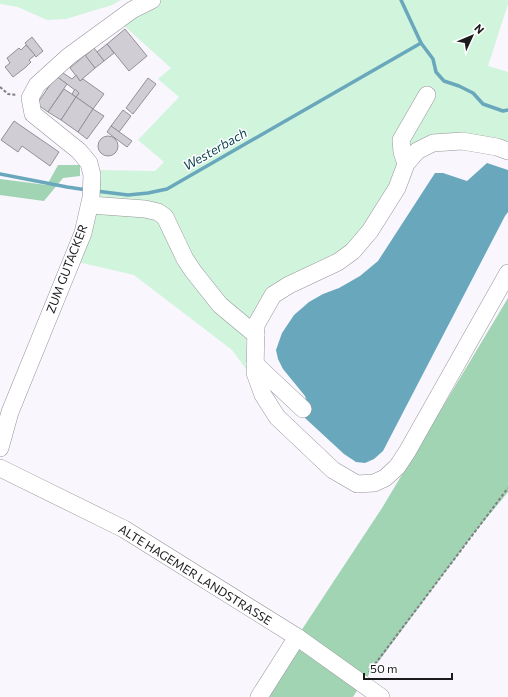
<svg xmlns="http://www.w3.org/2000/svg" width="508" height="697" font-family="Commissioner,sans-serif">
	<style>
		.green { fill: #d1f4dc }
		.forest { fill: #a1d4b3 }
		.water { fill: #69a8bc }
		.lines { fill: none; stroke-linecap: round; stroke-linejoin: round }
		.stream { stroke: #69a8bc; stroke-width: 3.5 }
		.building { fill: #d0cdd4; stroke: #939097 }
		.minor-casing { stroke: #97949a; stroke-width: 18 }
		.path { stroke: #807e83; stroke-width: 2; stroke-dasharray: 3 2; stroke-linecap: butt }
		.minor { stroke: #fff; stroke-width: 17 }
		.labels { text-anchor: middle; stroke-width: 3; stroke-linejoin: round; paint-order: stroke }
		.street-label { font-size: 12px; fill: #1b1a1d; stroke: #fff }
		.water-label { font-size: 13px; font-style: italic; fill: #114857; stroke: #fff }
	</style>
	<rect width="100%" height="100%" fill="#f9f6fd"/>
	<g class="green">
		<polygon points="0,0 121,0 112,5 66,19 47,20 18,7 0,4"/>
		<polygon points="159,0 508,0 508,4 488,66 508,72 508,146 458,135 404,164 352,249 290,283 252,328 201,278 167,215 94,202 96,170 155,171 164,162 138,140 179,97 158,79 171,68 121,23"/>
		<polygon points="95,210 159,217 246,338 247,370 232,350 134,275 78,262"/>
	</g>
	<g class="forest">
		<polygon points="58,165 80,165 80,176 63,178 44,201 0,195 0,179 47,185"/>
		<polygon points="508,298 508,492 475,532 358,689 353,697 259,697 297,637 382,508"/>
	</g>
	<polygon class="water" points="487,163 508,170 508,212 505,216 383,451 374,459 365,463 356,462 344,454 305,418 309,409 305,396 283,369 278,359 276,350 282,333 294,315 309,302 323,294 339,288 360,276 378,261 435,173 443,173 467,181"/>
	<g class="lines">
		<g class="stream">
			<polyline points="401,0 421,43 433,59 436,72 444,81 459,86 473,93 483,104 503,111 508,110"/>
			<polyline points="0,174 67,187 87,190"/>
			<polyline points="96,191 128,195 148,193 167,189 421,43"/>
		</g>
	</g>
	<g class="building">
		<polygon points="125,29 147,56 129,71 107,44"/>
		<polygon points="32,37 43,51 36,57 25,43"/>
		<polygon points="107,44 114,53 104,61 97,52"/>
		<polygon points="26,45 35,55 29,60 31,62 26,67 13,77 5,67 10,63 7,58 19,48 21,50"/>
		<polygon points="94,48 104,61 95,68 85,56"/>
		<polygon points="85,55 95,68 80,81 70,68"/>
		<polygon points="60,71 72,79 76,75 80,81 83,79 104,94 93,109 76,97 79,93 56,76"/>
		<polygon points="56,76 67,84 48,112 37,104"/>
		<polygon points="148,78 156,84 133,114 126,108"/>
		<polygon points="64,89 76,97 61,120 48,112"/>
		<polygon points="75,89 79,93 76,97 72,94"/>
		<polygon points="76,97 93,109 78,132 61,120"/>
		<polygon points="93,109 104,116 87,139 78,132"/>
		<polygon points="123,110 131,116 119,132 111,126"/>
		<polygon points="14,121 59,152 50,166 22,146 18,152 1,140"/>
		<polygon points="111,126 132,141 127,147 107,132"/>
		<circle cx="108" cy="146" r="10"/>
	</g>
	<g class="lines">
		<defs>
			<g id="minor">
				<polyline points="508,151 497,147 462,141 433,143 417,151 406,164 397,188 370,231 353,251 338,262 289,285 273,295 256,325 255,373 263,395 277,417 333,470 357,484 374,483 385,478 397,467 407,452 508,273"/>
				<polyline points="406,164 402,152 401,140 427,95"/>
				<polyline points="90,205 145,209 158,212 165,217 185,259 193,271 220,305 256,335"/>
				<polyline points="255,364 303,409"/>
				<polyline points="0,448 10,412 83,233 91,198 92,175 89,163 79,151 33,114 30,98 37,85 69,56 132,10 152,0"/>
				<polyline points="0,468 124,529 297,637 381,697"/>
				<polyline points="259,697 297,637"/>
			</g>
		</defs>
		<use href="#minor" class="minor-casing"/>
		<g class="path">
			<polyline points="0,87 8,94 17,95"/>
			<polyline points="369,672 508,488"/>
		</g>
		<use href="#minor" class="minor"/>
	</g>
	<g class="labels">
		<g class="street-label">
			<text transform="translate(67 269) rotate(-69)" y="4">ZUM GUTACKER</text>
			<text transform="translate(195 575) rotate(32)" y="4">ALTE HAGEMER LANDSTRASSE</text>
		</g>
		<g class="water-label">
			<text transform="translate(215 149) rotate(-30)" y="5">Westerbach</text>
		</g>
	</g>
	<g transform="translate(472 36) rotate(46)" stroke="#ffffff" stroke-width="3" paint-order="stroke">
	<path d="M0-3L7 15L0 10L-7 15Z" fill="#1b1a1d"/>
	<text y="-6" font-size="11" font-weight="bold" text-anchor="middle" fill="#1b1a1d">N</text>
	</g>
	<path d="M364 673v6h88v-6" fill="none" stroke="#1b1a1d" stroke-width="2"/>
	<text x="370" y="673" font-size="12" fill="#1b1a1d" stroke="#ffffff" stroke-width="3" paint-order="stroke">50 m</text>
</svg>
